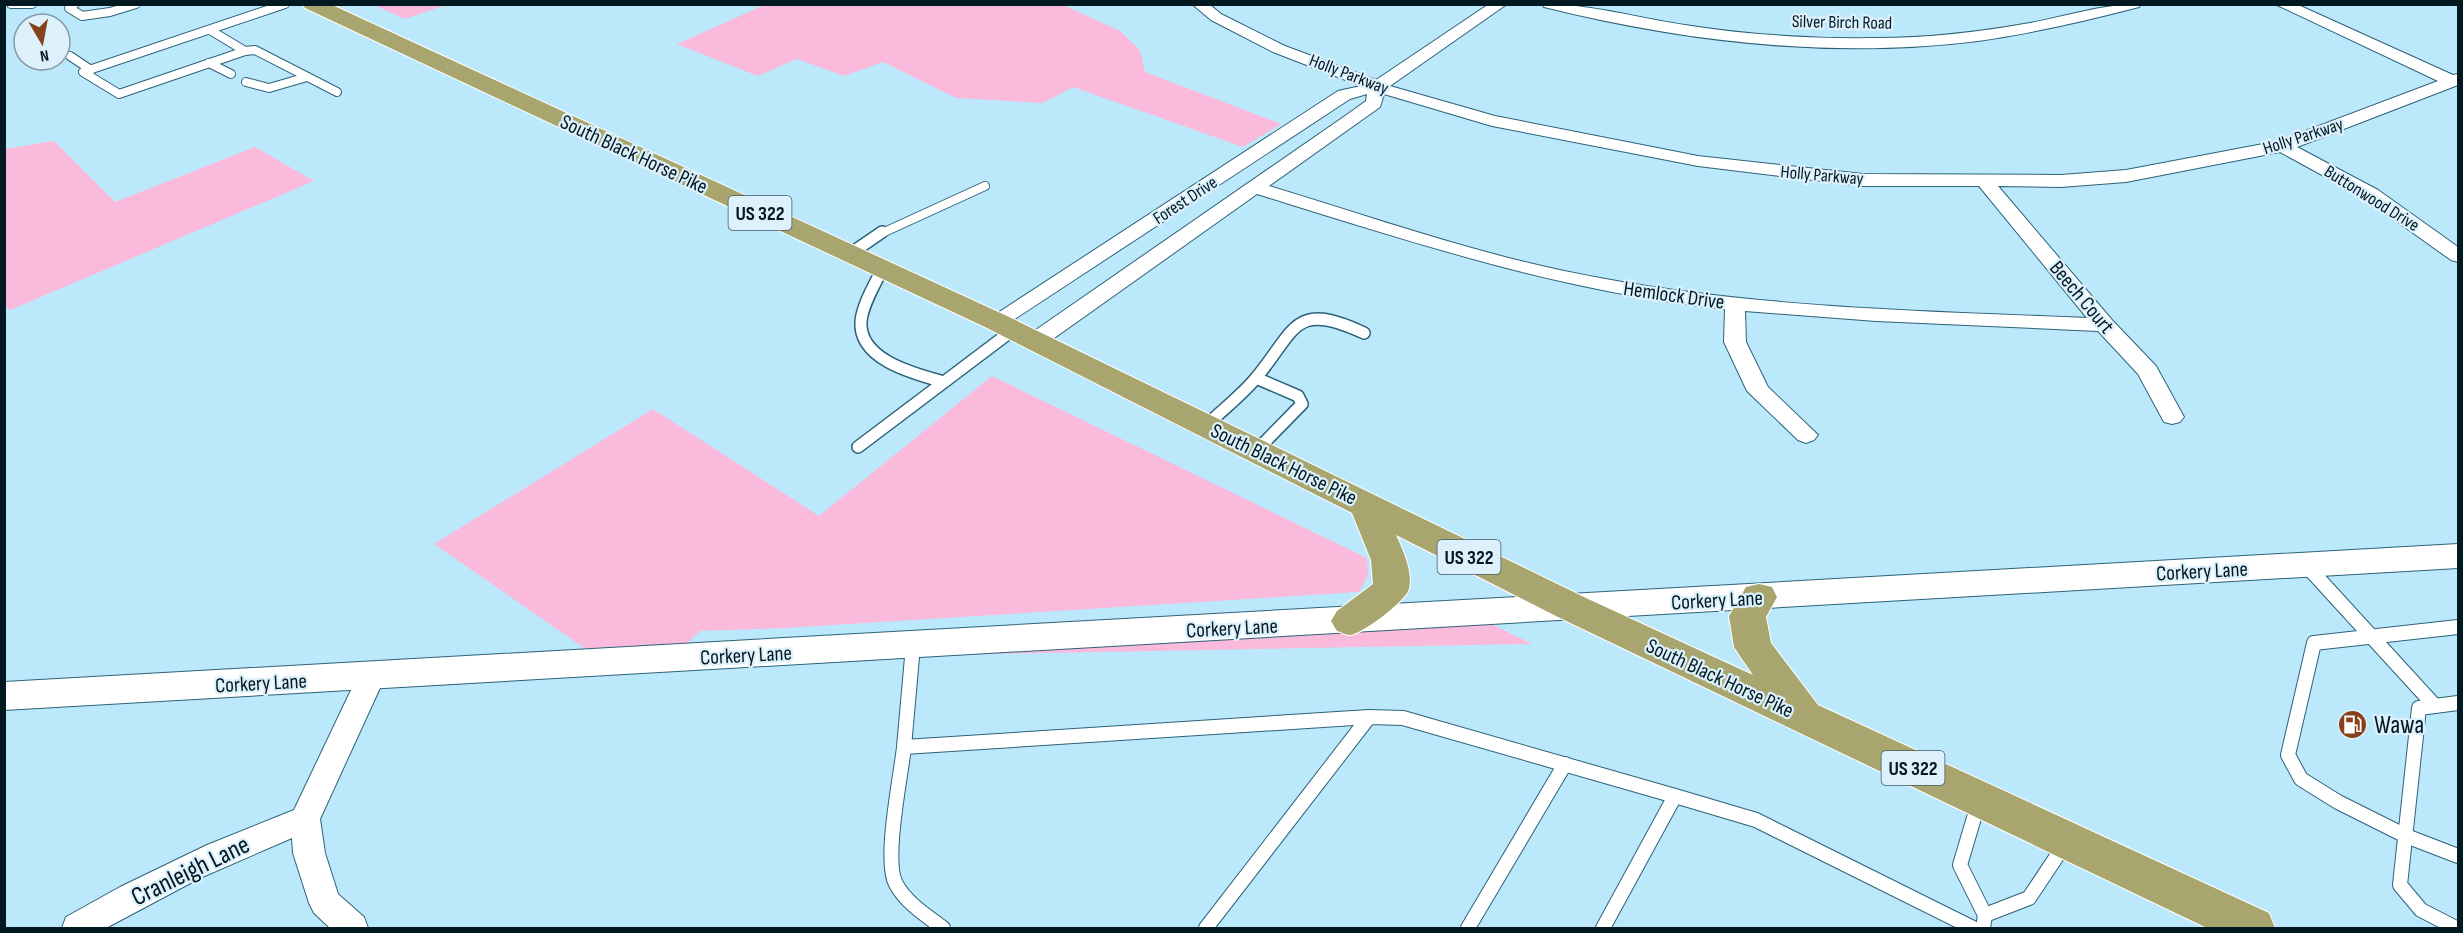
<svg xmlns="http://www.w3.org/2000/svg" width="2463" height="933" font-family="'Sofia Sans Condensed',sans-serif">
	<style>
		.green { fill: #fabadb }
		.lines { fill: none; stroke-linecap: round; stroke-linejoin: round }
		.service-far2-casing { stroke: #2c6278; stroke-width: 10 }
		.service-far1-casing { stroke: #2c6278; stroke-width: 14 }
		.service-casing { stroke: #2c6278; stroke-width: 16 }
		.minor-casing { stroke: #2c6278; stroke-width: 2 }
		.tertiary-casing { stroke: #2c6278; stroke-width: 2 }
		.trunk-casing { stroke: #fff; stroke-width: 2 }
		.service-far2 { stroke: #fff; stroke-width: 8 }
		.service-far1 { stroke: #fff; stroke-width: 11 }
		.service { stroke: #fff; stroke-width: 14 }
		.minor { fill: #fff; fill-rule: evenodd }
		.tertiary { fill: #fff; fill-rule: evenodd }
		.trunk { fill: #a8a66e; fill-rule: evenodd }
		.labels { text-anchor: middle; stroke-width: 4.5; stroke-linejoin: round; paint-order: stroke }
		.far-street-label { font-size: 18px; fill: #031922; stroke: #dcf1fc }
		.shield { fill: #dcf1fc; stroke: #445a63; stroke-width: 1.5 }
		.shield-label { font-size: 20px; font-weight: bold; fill: #031922 }
		.street-label { font-size: 21px; fill: #031922; stroke: #dcf1fc }
		.near-poi-label { font-size: 26px; fill: #031922; stroke: #dcf1fc; text-anchor: start }
		.near-street-label { font-size: 26px; fill: #031922; stroke: #dcf1fc }
	</style>
	<rect width="100%" height="100%" fill="#bce8fc"/>
	<g class="green">
		<polygon points="767,4 1063,5 1120,31 1140,50 1145,72 1281,124 1243,147 1073,87 1043,103 956,98 883,62 844,76 797,59 758,76 677,44"/>
		<polygon points="374,5 446,5 405,19"/>
		<polygon points="54,141 115,202 255,147 314,181 10,310 4,306 5,149"/>
		<polygon points="992,376 1367,558 1368,575 1359,592 785,628 700,631 673,657 1457,607 1532,644 603,661 434,544 653,409 819,516"/>
	</g>
	<g class="lines">
		<defs>
			<g id="service-far2">
				<polyline points="11,4 32,4"/>
				<polyline points="75,4 69,8 82,16 110,12 136,4"/>
				<polyline points="285,4 83,72 119,94 245,51 255,50 337,92"/>
				<polyline points="210,30 245,51"/>
				<polyline points="70,56 91,70"/>
				<polyline points="209,63 231,74"/>
				<polyline points="246,82 269,88 307,77"/>
				<polyline points="880,234 985,186"/>
			</g>
			<g id="service-far1">
				<polyline points="850,254 882,232"/>
				<path d="M 882,269 C 875,285 863,303 861,321 C 858,360 915,374 944,382"/>
				<polyline points="1256,378 1298,396 1302,404 1256,451"/>
				<path d="M 1206,426 C 1222,410 1241,396 1256,378 C 1296,330 1293,300 1364,333"/>
				<polyline points="858,447 1013,330"/>
			</g>
			<g id="service">
				<polyline points="2306,565 2435,706"/>
				<polyline points="2458,627 2314,643 2288,755 2301,779 2338,802 2406,836 2458,856"/>
				<polyline points="913,646 904,747 1369,717 1403,718 1675,796"/>
				<path d="M 904,747 C 901,776 883,861 896,884 C 906,903 927,916 943,928"/>
				<polyline points="1979,801 1960,865 1985,915 2029,898 2065,844"/>
				<polyline points="1206,928 1369,717"/>
				<polyline points="1468,928 1565,764"/>
				<polyline points="1603,928 1675,796 1756,820 1973,928"/>
				<polyline points="1983,928 1985,915"/>
				<polyline points="2456,928 2421,910 2400,885 2419,708 2458,703"/>
			</g>
			<g id="minor">
				<path d="M 1192,4 L 1209,4 L 1221,14 L 1285,46 L 1376,80 L 1489,4 L 1507,4 L 1390,86 L 1495,116 L 1698,156 L 1863,174 L 2061,175 L 2126,170 L 2279,141 L 2438,81 L 2275,4 L 2296,4 L 2453,75 L 2458,74 L 2458,85 L 2297,147 L 2378,190 L 2458,247 L 2458,262 L 2451,260 L 2364,198 L 2280,152 L 2126,182 L 2061,187 L 1998,186 L 2112,320 L 2156,366 L 2184,417 L 2180,422 L 2172,424 L 2164,422 L 2138,374 L 2098,331 L 1876,321 L 1745,311 L 1746,342 L 1768,387 L 1818,435 L 1814,440 L 1806,443 L 1798,440 L 1747,391 L 1724,342 L 1725,309 C 1563,292 1411,242 1257,194 L 1043,346 L 1035,347 L 1027,346 L 1024,341 L 1027,336 L 1345,116 L 1366,101 L 1367,94 L 1350,99 L 1004,326 L 997,328 L 990,326 L 986,322 L 990,318 L 1338,91 L 1361,86 L 1273,52 L 1211,20 ZM 1384,94 L 1492,126 L 1698,166 L 1863,186 L 1979,186 L 2087,318 C 1924,311 1760,308 1600,278 C 1487,258 1378,219 1269,186 L 1380,107 Z"/>
				<path d="M 1542,4 C 1590,4 1638,18 1685,25 C 1748,35 1812,39 1876,38 C 1927,38 1979,32 2030,23 C 2067,16 2103,4 2141,4 L 2139,7 C 2086,21 2033,33 1978,41 C 1834,59 1684,42 1544,7 Z"/>
				<polygon points="371,666 381,669 385,677 320,819 325,853 338,894 364,917 368,928 330,928 314,913 309,903 293,853 292,838 200,878 106,928 62,928 66,917 120,887 207,845 294,810 361,669"/>
			</g>
			<polygon id="tertiary" points="2458,544 2458,568 4,710 4,682"/>
			<path id="trunk" d="M 302,4 L 330,4 L 1007,316 L 1586,598 L 1753,675 L 1734,647 L 1729,616 L 1746,587 L 1759,584 L 1772,587 L 1777,597 L 1766,617 L 1771,643 L 1818,705 L 2269,913 L 2275,928 L 2207,928 L 1560,618 L 1396,535 C 1403,550 1413,572 1409,589 C 1406,601 1362,634 1350,635 C 1346,635 1341,632 1337,631 L 1331,621 L 1337,611 L 1373,584 L 1371,560 L 1352,513 L 987,328 L 305,8 Z"/>
		</defs>
		<use href="#service-far2" class="service-far2-casing"/>
		<use href="#service-far1" class="service-far1-casing"/>
		<use href="#service" class="service-casing"/>
		<use href="#minor" class="minor-casing"/>
		<use href="#tertiary" class="tertiary-casing"/>
		<use href="#trunk" class="trunk-casing"/>
		<use href="#service-far2" class="service-far2"/>
		<use href="#service-far1" class="service-far1"/>
		<use href="#service" class="service"/>
		<use href="#minor" class="minor"/>
		<use href="#tertiary" class="tertiary"/>
		<use href="#trunk" class="trunk"/>
	</g>
	<defs>
		<symbol id="fuel-disc" viewBox="-11 -11 22 22"><circle r="9.5" fill="#87421b" stroke="#dcf1fc"/><path d="M-5.5-6h7V0h2V4h1.3V-2.5L3-4.5l.8-.8L6-3V5H2.5V1h-1V6h-7ZM-4.2-4.7v3.2H.2V-4.7Z" fill="#fff"/></symbol>
	</defs>
	<g fill-rule="evenodd">
		<use href="#fuel-disc" x="2336" y="708" width="33" height="33"/>
	</g>
	<g class="labels">
		<g class="far-street-label">
			<text transform="translate(1842 22) rotate(1)" y="6">Silver Birch Road</text>
			<text transform="translate(1349 74) rotate(21)" y="6">Holly Parkway</text>
			<text transform="translate(2303 136) rotate(-18)" y="6">Holly Parkway</text>
			<text transform="translate(1822 175) rotate(5)" y="6">Holly Parkway</text>
			<text transform="translate(2372 198) rotate(32)" y="6">Buttonwood Drive</text>
			<text transform="translate(1185 200) rotate(-33)" y="6">Forest Drive</text>
		</g>
		<g class="shield">
			<rect x="728.5" y="196" width="63" height="34" rx="4.5"/>
			<rect x="1437.5" y="540" width="63" height="34" rx="4.5"/>
			<rect x="1881.5" y="751" width="63" height="34" rx="4.5"/>
		</g>
		<g class="shield-label">
			<text x="760" y="220">US 322</text>
			<text x="1469" y="564">US 322</text>
			<text x="1913" y="775">US 322</text>
		</g>
		<g class="street-label">
			<text transform="translate(634 154) rotate(25)" y="7">South Black Horse Pike</text>
			<text transform="translate(1674 295) rotate(8)" y="7">Hemlock Drive</text>
			<text transform="translate(2082 297) rotate(50)" y="7">Beech Court</text>
			<text transform="translate(1284 464) rotate(26)" y="7">South Black Horse Pike</text>
			<text transform="translate(2202 571) rotate(-3)" y="7">Corkery Lane</text>
			<text transform="translate(1717 600) rotate(-3)" y="7">Corkery Lane</text>
			<text transform="translate(1232 628) rotate(-3)" y="7">Corkery Lane</text>
			<text transform="translate(746 655) rotate(-3)" y="7">Corkery Lane</text>
			<text transform="translate(1720 678) rotate(25)" y="7">South Black Horse Pike</text>
			<text transform="translate(261 683) rotate(-3)" y="7">Corkery Lane</text>
		</g>
		<g class="near-poi-label">
			<text x="2374" y="733">Wawa</text>
		</g>
		<g class="near-street-label">
			<text transform="translate(190 870) rotate(-26)" y="9">Cranleigh Lane</text>
		</g>
	</g>
	<rect width="2463" height="933" fill="none" stroke="#031922" stroke-width="12"/>
	<g transform="translate(42 42) rotate(170)"><circle r="28" fill="#dcf1fc" stroke="#859ba5" stroke-width="1.5"/>
	<path d="M0-4.5L10 22L0 15L-10 22Z" fill="#87421b"/>
	<text y="-9" font-size="16" font-weight="bold" text-anchor="middle" fill="#031922">N</text>
	</g>
</svg>
